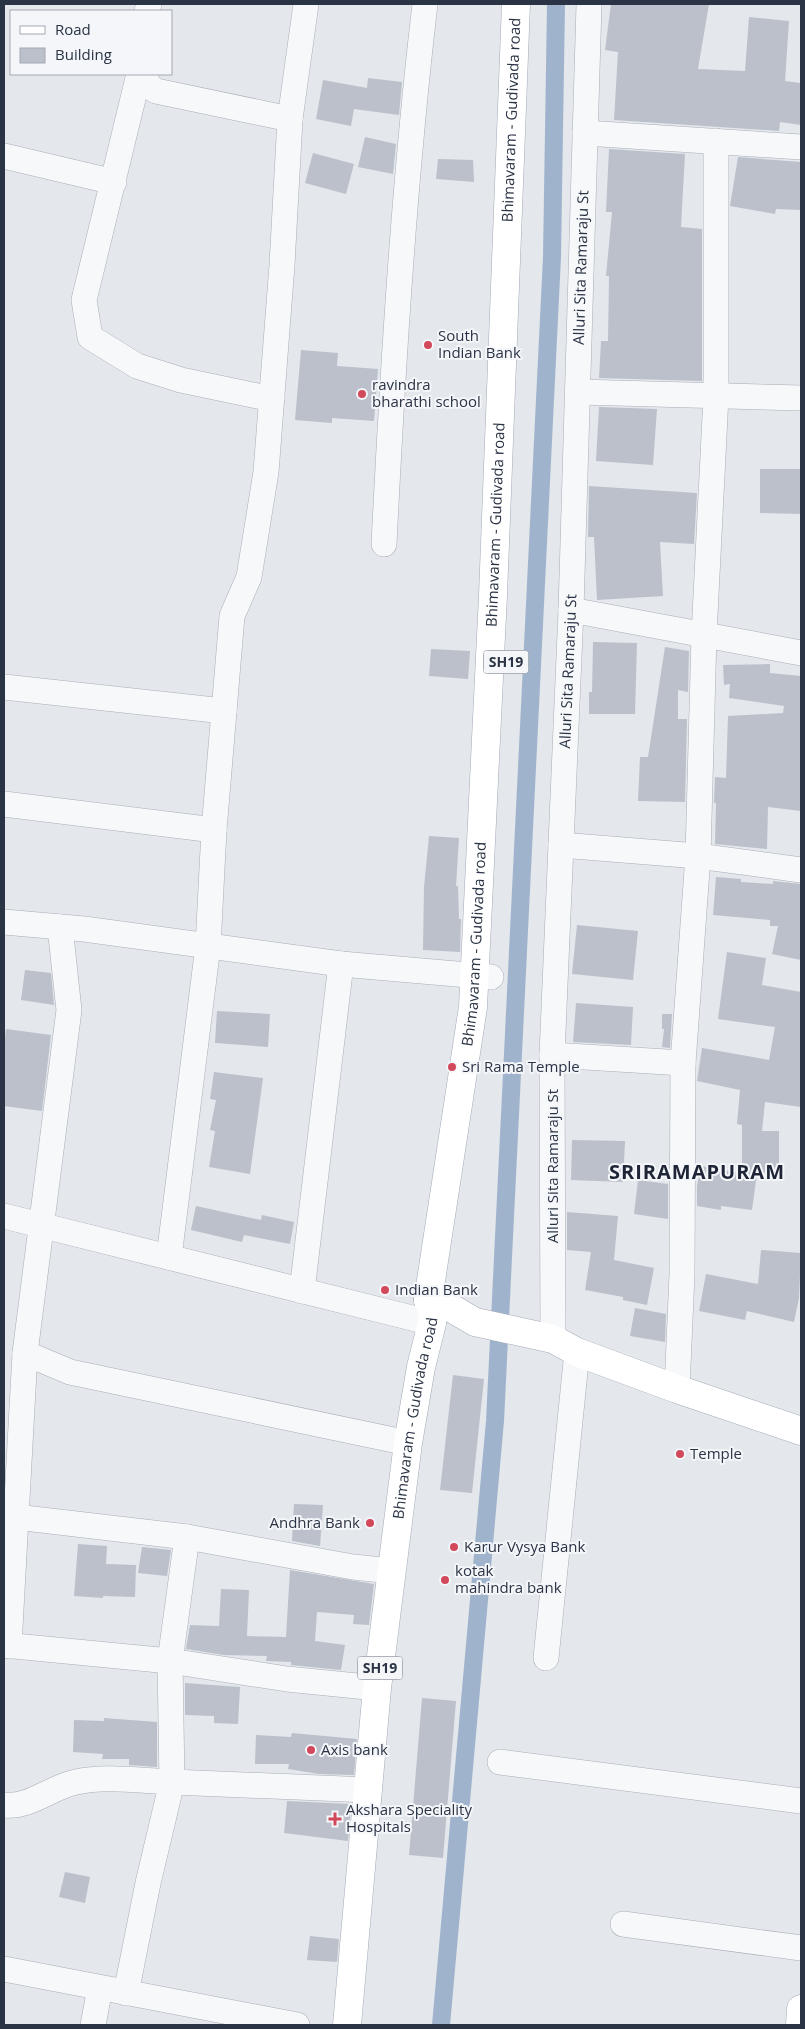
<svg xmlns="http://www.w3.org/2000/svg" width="805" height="2029" font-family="'Open Sans',sans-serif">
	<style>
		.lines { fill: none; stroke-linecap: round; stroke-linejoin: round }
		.canal { stroke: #9fb4cc; stroke-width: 18 }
		.building { fill: #bbc0ca }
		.minor-casing { stroke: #a9aeb7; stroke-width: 26 }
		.major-casing { stroke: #a3abb8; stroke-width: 29 }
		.minor { stroke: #f7f8fa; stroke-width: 25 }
		.major { stroke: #fff; stroke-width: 28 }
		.poi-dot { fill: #d1495b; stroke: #f4f6f9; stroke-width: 2 }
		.labels { text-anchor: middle; stroke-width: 4; stroke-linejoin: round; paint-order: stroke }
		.shield { fill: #f4f6f9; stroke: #676e7b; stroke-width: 1 }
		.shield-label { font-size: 14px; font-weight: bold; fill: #2b3445 }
		.street-label { font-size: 15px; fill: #2b3445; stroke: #f4f6f9 }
		.poi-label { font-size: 15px; fill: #2b3445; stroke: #f4f6f9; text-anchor: start }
		.district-label { font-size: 20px; font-weight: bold; letter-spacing: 1px; fill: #1d2536; stroke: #f4f6f9 }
	</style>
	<rect width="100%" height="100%" fill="#e4e7ec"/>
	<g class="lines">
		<polyline class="canal" points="441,2025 495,1421 552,257 556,4"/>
	</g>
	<g class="building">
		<polygon points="611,4 709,4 698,69 745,71 749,17 789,21 785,81 801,83 801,125 780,122 779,131 614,120 618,52 605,50"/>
		<polygon points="368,78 402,82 399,115 354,109 351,126 316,119 323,80 367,88"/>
		<polygon points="365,137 396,144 393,174 358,167"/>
		<polygon points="609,149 685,154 681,227 702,229 702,381 599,378 601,341 608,341 609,276 606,276 612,212 606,212"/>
		<polygon points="313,153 354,164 346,194 305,183"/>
		<polygon points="738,157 801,162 801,210 776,209 775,214 730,206"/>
		<polygon points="438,159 473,160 474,182 436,179"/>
		<polygon points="301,350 338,353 337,366 378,369 374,421 332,418 332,423 295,420"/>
		<polygon points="599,407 657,409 653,465 596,461"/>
		<polygon points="760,469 801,469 801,514 760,513"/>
		<polygon points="589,486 697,493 694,544 660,542 663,596 597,600 594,537 588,537"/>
		<polygon points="593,642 637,643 635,714 589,714 589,692 592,692"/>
		<polygon points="665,647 689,651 688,692 678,690 678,719 687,719 685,802 638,801 640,757 648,757"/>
		<polygon points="431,649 470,651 468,679 429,676"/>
		<polygon points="770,664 770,673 801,676 801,811 768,807 767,849 715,844 716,803 714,803 715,777 726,778 728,716 783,713 784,706 729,698 730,684 724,685 723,665"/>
		<polygon points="429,836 459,838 456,886 458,886 459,919 461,919 460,952 423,950 424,887"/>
		<polygon points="716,877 741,879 741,882 773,884 773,881 801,884 801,960 772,954 778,926 770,926 770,920 713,915"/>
		<polygon points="577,925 638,931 633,980 572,974"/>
		<polygon points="727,952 766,958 762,985 801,992 801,1107 765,1102 762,1131 779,1131 779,1173 757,1173 752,1210 721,1206 721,1210 697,1206 697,1186 701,1166 742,1173 742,1125 737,1124 740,1090 697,1081 702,1048 769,1060 775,1027 718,1019"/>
		<polygon points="25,970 51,973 54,1005 21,1000"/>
		<polygon points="576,1003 633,1007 631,1045 573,1042"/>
		<polygon points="217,1011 270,1014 268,1047 215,1043"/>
		<polygon points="662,1014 672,1014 670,1048 662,1047 664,1029 662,1029"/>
		<polygon points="6,1029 51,1035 42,1111 4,1106 4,1049"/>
		<polygon points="214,1072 263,1078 250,1174 209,1167 215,1131 210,1130 216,1100 210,1099"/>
		<polygon points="572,1140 625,1141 623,1182 571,1180"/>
		<polygon points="638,1180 668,1184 668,1219 634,1214"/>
		<polygon points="196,1206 261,1220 262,1215 294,1222 290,1244 244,1235 242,1242 191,1230"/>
		<polygon points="567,1212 618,1216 614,1260 654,1268 647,1305 623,1300 623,1297 585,1290 591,1252 567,1250"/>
		<polygon points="761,1250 801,1253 799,1298 794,1322 747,1311 745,1320 699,1311 706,1274 758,1284"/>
		<polygon points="635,1308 666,1314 665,1342 630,1336"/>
		<polygon points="453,1375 484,1379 472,1493 440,1490"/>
		<polygon points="294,1504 323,1505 320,1546 292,1541"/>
		<polygon points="78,1544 107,1546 106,1564 136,1565 135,1597 103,1596 103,1598 74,1596"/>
		<polygon points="142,1547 171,1550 167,1576 138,1573"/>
		<polygon points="290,1570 374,1584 369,1625 353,1624 354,1615 317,1612 315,1641 345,1645 341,1670 291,1665 291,1662 266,1661 267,1656 224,1655 186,1649 190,1625 219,1626 221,1589 249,1590 247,1636 286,1637"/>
		<polygon points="185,1683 240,1687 238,1724 214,1723 214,1716 185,1715"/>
		<polygon points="422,1698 456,1701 443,1858 409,1855"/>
		<polygon points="104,1718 157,1722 157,1767 129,1765 129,1759 102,1759 103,1754 73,1752 74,1720 104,1721"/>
		<polygon points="292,1733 357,1739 354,1775 319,1774 288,1769 289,1764 255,1764 256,1735 291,1737"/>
		<polygon points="287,1801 351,1804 348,1841 284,1833"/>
		<polygon points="65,1872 90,1877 85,1903 59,1897"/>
		<polygon points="310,1936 339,1939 337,1962 307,1960"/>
	</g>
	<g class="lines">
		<defs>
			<g id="minor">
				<polyline points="147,11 149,4"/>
				<polyline points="139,74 84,300 90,337 137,366 181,380 272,399"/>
				<polyline points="144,74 149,86 156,91 290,119"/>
				<polyline points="585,133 801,147"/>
				<polyline points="4,156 114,182"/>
				<polyline points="578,392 801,398"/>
				<path d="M 384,544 C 393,364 404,183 425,4"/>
				<polyline points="571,610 801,653"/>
				<polyline points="4,687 224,711"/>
				<polyline points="4,804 214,830"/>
				<polyline points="561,845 698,856 801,870"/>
				<polyline points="4,922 84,929 341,964 491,977"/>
				<polyline points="552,1055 683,1063"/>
				<polyline points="4,1216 432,1323"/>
				<polyline points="169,1257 208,946 214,830 232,616 249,577 266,472 282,265 290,119 306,4"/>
				<polyline points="302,1291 341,964"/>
				<path id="s1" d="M 553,1339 L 552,1055 L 571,610 L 589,4"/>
				<polyline points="25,1353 69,1010 60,927"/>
				<polyline points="677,1389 682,1274 683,1063 698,856 704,635 716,396 716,141"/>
				<polyline points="16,1517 187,1537 353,1567 392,1571"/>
				<polyline points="187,1537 170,1661 172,1782 369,1790"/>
				<polyline points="4,1645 170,1661 287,1679 377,1688"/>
				<polyline points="9,1646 25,1353 70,1372 408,1443"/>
				<polyline points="546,1658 577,1352"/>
				<polyline points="500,1762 801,1801"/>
				<path d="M 4,1805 C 30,1808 51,1787 76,1782 C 105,1775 143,1781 172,1782 L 148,1883 L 126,1993"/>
				<polyline points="623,1924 801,1948"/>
				<polyline points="4,1969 297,2025"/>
				<polyline points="93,2025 100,1988"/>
			</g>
			<g id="major">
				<polyline points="428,1300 441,1302 475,1322 553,1339 577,1352 677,1389 801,1431"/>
				<path id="s2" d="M 347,2025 L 377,1688 L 408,1443 L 421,1367 L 432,1323 L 433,1313 L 428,1300 L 473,1007 L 493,595 L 516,4"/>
				<polyline points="800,2025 801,2009"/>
			</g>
		</defs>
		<use href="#minor" class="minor-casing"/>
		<use href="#major" class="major-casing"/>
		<use href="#minor" class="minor"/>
		<use href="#major" class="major"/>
	</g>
	<g class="poi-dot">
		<circle cx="428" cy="345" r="5"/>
		<circle cx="362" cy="394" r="5"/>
		<circle cx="452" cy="1067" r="5"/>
		<circle cx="385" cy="1290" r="5"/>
		<circle cx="680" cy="1454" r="5"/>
		<circle cx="370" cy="1523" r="5"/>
		<circle cx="454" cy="1547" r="5"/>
		<circle cx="445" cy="1580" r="5"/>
		<circle cx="311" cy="1750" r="5"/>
		<path d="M332.5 1811.5h5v5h5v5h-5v5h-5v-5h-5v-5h5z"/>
	</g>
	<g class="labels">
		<g class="shield">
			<rect x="483.5" y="650.5" width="45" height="23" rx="4"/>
			<rect x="357.5" y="1656.5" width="45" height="23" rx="4"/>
		</g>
		<g class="shield-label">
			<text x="506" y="667">SH19</text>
			<text x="380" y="1673">SH19</text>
		</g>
		<g class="street-label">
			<text dy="5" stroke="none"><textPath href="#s2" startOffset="1916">Bhimavaram - Gudivada road</textPath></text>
			<text dy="5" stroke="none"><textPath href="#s1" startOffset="1072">Alluri Sita Ramaraju St</textPath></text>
			<text dy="5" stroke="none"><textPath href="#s2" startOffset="1511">Bhimavaram - Gudivada road</textPath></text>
			<text dy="5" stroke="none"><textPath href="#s1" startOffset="668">Alluri Sita Ramaraju St</textPath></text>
			<text dy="5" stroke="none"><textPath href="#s2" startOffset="1091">Bhimavaram - Gudivada road</textPath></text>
			<text transform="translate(553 1166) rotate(-90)" y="5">Alluri Sita Ramaraju St</text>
			<text dy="5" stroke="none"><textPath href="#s2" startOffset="611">Bhimavaram - Gudivada road</textPath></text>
		</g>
		<g class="poi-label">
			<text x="438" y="341">South<tspan x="438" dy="17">Indian Bank</tspan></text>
			<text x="372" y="390">ravindra<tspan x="372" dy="17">bharathi school</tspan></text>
			<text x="462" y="1072">Sri Rama Temple</text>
			<text x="395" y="1295">Indian Bank</text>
			<text x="690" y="1459">Temple</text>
			<text x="360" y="1528" text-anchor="end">Andhra Bank</text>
			<text x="464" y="1552">Karur Vysya Bank</text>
			<text x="455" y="1576">kotak<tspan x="455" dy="17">mahindra bank</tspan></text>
			<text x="321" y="1755">Axis bank</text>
			<text x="346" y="1815">Akshara Speciality<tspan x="346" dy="17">Hospitals</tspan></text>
		</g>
		<g class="district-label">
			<text x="697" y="1179">SRIRAMAPURAM</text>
		</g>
	</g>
	<rect width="805" height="2029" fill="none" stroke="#2b3445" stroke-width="10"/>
	<rect x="10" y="10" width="162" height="65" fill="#f4f6f9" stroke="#a4a8b1"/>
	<rect x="20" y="26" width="25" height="8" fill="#ffffff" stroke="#a4a8b1"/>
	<text x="55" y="35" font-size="15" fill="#2b3445">Road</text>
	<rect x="20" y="48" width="25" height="15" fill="#bbc0ca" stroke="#a4a8b1"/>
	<text x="55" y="60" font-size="15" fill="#2b3445">Building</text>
</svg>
